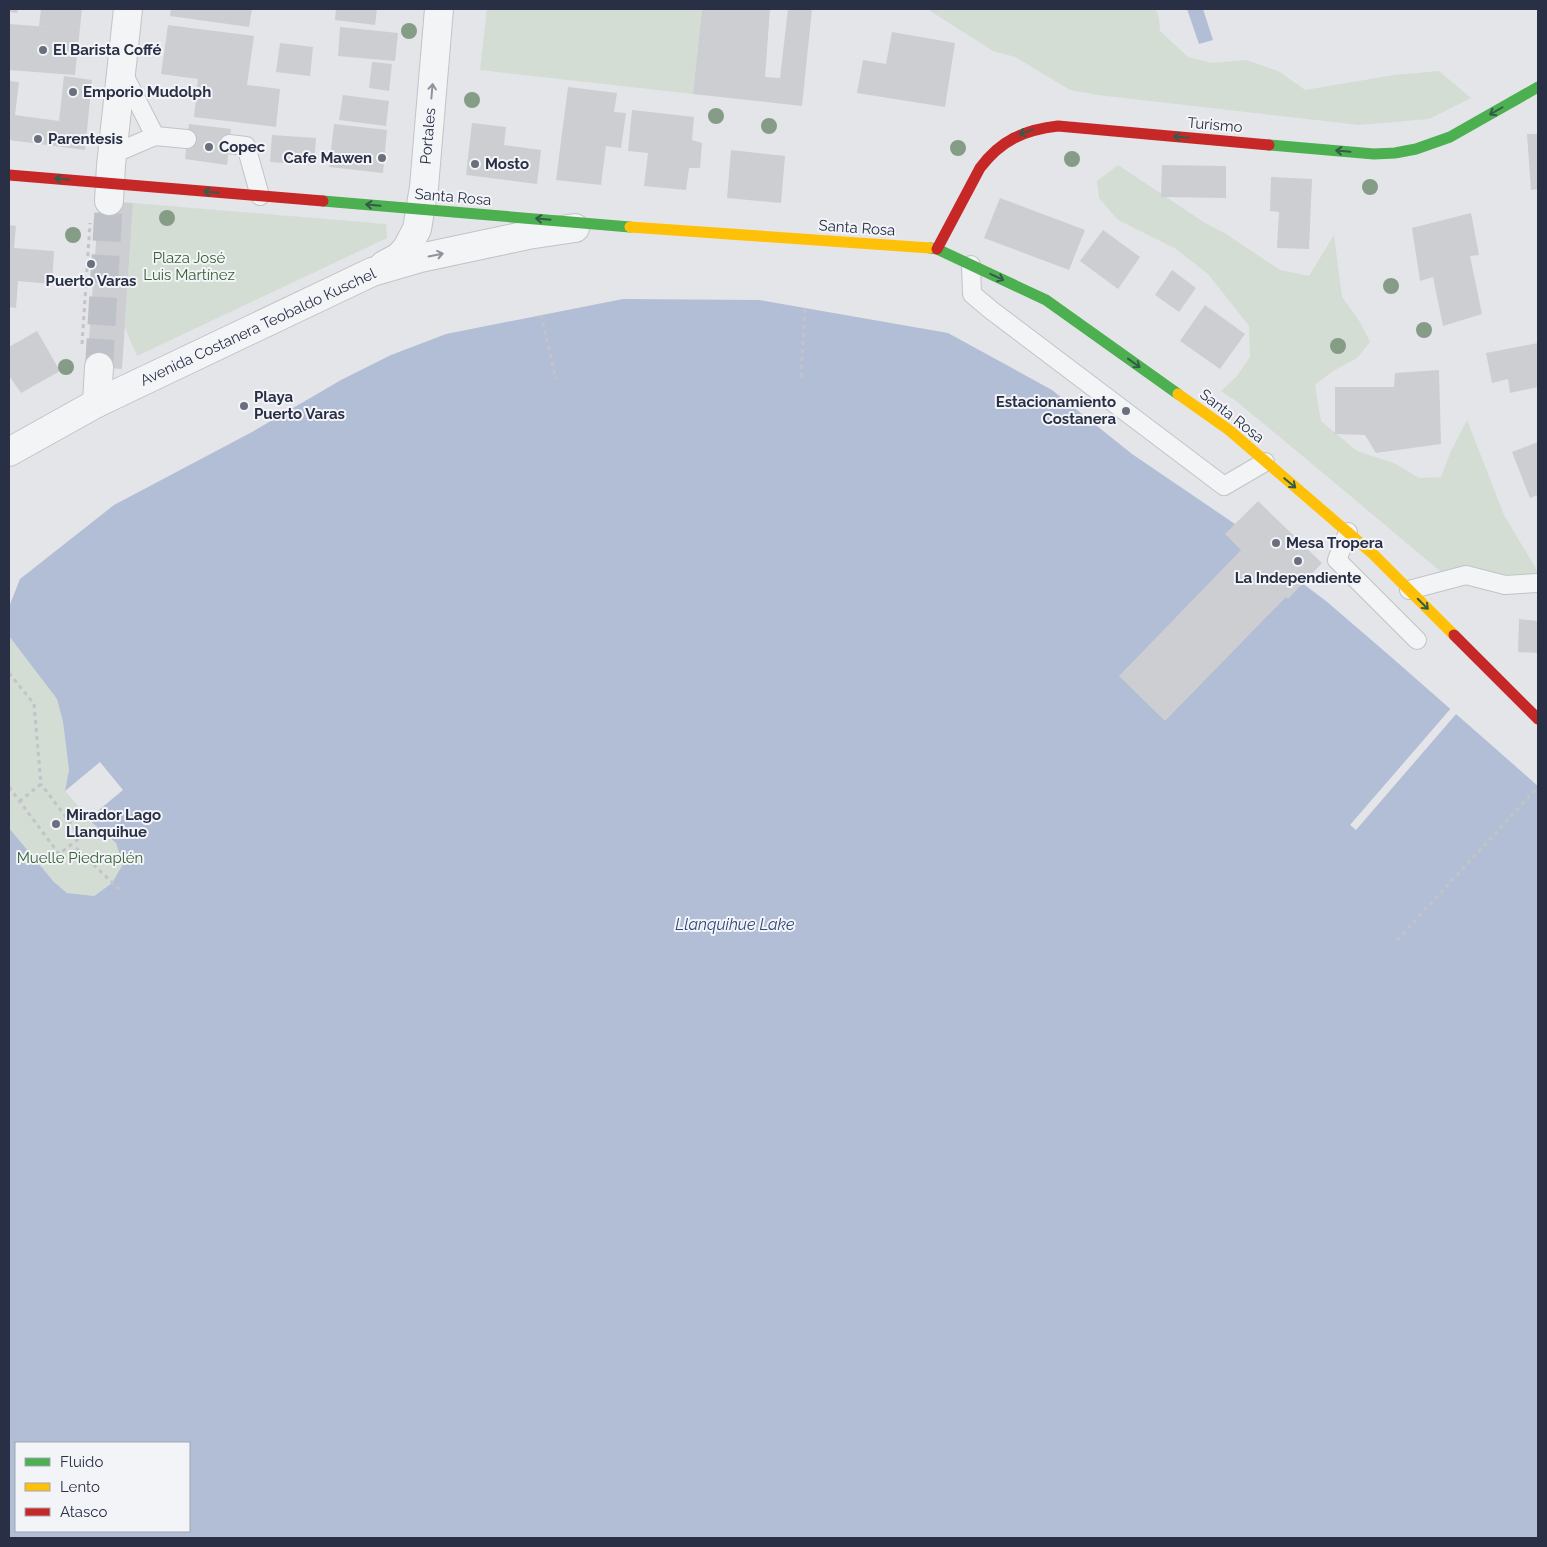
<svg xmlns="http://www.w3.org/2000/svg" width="1547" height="1547" font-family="Raleway,sans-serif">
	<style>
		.green { fill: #d3ddd4 }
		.water { fill: #b1bed5; fill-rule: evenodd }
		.pier { fill: #e4e5e9 }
		.building { fill: #ccced2 }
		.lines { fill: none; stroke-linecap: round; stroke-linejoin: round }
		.street-tunnel { stroke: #bfc1c8; stroke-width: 28; stroke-dasharray: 28 14; stroke-linecap: butt }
		.lane-casing { stroke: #c2c3c7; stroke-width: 20 }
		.street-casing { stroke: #c2c3c7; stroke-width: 30 }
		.path { stroke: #c3c3c9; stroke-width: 3; stroke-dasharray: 4 4; stroke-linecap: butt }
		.lane { stroke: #f3f4f6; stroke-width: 18 }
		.street { stroke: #f3f4f6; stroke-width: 28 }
		.fast { stroke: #4caf50; stroke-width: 11 }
		.slow { stroke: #ffc107; stroke-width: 11 }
		.jam { stroke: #c62828; stroke-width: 11 }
		.tree { fill: #859c86 }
		.oneway { stroke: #8e929d }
		.oneway2 { stroke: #355c48 }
		.poi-dot { fill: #6a6f7e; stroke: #f2f4f8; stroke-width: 2 }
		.labels { text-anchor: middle; stroke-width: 4; stroke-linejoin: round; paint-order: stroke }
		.poi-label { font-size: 15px; font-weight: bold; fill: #292f44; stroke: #f2f4f8; text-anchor: start }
		.street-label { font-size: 15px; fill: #292f44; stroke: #f2f4f8 }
		.park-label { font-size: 15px; fill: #386135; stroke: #f2f4f8 }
		.water-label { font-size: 16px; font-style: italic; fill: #30487b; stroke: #f2f4f8 }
	</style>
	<rect width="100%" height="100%" fill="#e4e5e9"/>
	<g class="green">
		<polygon points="487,9 702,9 693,94 480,70"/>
		<polygon points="927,9 1156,9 1159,18 1160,31 1188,57 1212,63 1247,60 1280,72 1305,90 1394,75 1439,71 1471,98 1429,119 1359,125 1098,95 1070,90 1015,57 993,51"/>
		<polygon points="1118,165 1205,223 1226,234 1280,270 1309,276 1334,235 1342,297 1360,322 1370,342 1357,358 1333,371 1315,385 1321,421 1357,451 1394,463 1419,478 1441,477 1451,451 1467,420 1504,515 1538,572 1538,580 1446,576 1311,463 1236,401 1221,391 1236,377 1250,357 1249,326 1208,274 1176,249 1118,220 1099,198 1097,181"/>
		<polygon points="133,203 386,224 387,238 137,356 125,328"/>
		<polygon points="9,636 57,699 63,722 69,770 65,791 88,819 116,843 123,864 112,883 93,896 67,893 54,882 9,828"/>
	</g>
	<g class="water">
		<polygon points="1187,9 1203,9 1213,40 1199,44"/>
		<path d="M 623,299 L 759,300 L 948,333 L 1052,390 L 1132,454 L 1235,524 L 1302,583 L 1326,601 L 1390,656 L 1538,786 L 1538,1538 L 9,1538 L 9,828 L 54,882 L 67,893 L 94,896 L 112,883 L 123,864 L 116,843 L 88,819 L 65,791 L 69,770 L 63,722 L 57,699 L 9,636 L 9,607 L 20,579 L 114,505 L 252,432 L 341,380 L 391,355 L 446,334 ZM 16,1443 L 189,1443 L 189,1531 L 16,1531 Z"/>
	</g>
	<g class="pier">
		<polygon points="1452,707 1457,713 1356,830 1350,825"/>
		<polygon points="100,762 123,790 88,819 65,791"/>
	</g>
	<g class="building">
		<polygon points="9,9 18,9 17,13 9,12"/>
		<polygon points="41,9 82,9 75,75 9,70 9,24 49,27 39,26"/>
		<polygon points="171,9 252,9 249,27 170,16"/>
		<polygon points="336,9 377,9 375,25 335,20"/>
		<polygon points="702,9 770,9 765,77 780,78 788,9 812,9 802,106 693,94"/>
		<polygon points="168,25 254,36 247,85 280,89 276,127 194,117 198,79 161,74"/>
		<polygon points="340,27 398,33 395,61 338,56"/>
		<polygon points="892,32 955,43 945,107 857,93 863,60 886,64"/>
		<polygon points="280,43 313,47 310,76 276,72"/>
		<polygon points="372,62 392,64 389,91 369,88"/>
		<polygon points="64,76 92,80 85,150 9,140 9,81 19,82 15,115 59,121"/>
		<polygon points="568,87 617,93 614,112 626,113 621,148 606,146 601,185 556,180"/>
		<polygon points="343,95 389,101 386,126 339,120"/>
		<polygon points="632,110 694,117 692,140 702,143 700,168 689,168 686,190 644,186 648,153 628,151"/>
		<polygon points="472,123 506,127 504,145 541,150 537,184 466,175"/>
		<polygon points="189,124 231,129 227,165 185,159"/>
		<polygon points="334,124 387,130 383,173 329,167"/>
		<polygon points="1527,134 1538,134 1538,189 1531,190"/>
		<polygon points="272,135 316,138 314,165 270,162"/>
		<polygon points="731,150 785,156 781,203 727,198"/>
		<polygon points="1162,165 1226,166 1226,198 1161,197"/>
		<polygon points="1271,177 1312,179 1309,249 1277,248 1279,212 1270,211"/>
		<polygon points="1000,198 1085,230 1069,270 984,238"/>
		<polygon points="99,201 133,203 122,369 87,366"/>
		<polygon points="1471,213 1479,255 1470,256 1482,314 1443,326 1433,277 1420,281 1412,228"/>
		<polygon points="9,225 16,226 14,248 54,251 52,284 18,281 16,308 9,307"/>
		<polygon points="1103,230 1140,257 1118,289 1080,261"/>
		<polygon points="1172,270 1196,288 1179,312 1155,295"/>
		<polygon points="1205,305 1245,334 1220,369 1180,341"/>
		<polygon points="37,331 60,371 21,393 10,377 9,378 9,347"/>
		<polygon points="1538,343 1538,387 1510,393 1508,379 1492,383 1486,353"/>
		<polygon points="1439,370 1441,444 1376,453 1365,435 1335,434 1335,387 1394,387 1395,373"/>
		<polygon points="1538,442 1538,495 1530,498 1512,452"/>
		<polygon points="1258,501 1322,563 1288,599 1286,597 1165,721 1119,676 1241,550 1225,534"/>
		<polygon points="1519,619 1538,621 1538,653 1518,652"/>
	</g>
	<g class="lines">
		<polyline class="street-tunnel" points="99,367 109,201"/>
		<defs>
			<g id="lane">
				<polyline points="155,136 187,139"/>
				<polyline points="229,144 246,146 260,196"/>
				<polyline points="113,154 155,136 122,71"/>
				<polyline points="971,265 972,294 991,310 1224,486 1265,462"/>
				<polyline points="1348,532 1337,560 1417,640"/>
				<polyline points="1409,590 1466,575 1505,585 1538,583"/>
			</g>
			<g id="street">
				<polyline points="109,201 111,165 128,9"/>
				<polyline points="384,265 399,257 407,248 417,229 424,187 439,9"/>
				<polyline points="97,403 99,367"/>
				<polyline points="9,452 97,403 372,272 420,258 528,235 575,228"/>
			</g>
		</defs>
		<use href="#lane" class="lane-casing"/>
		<use href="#street" class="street-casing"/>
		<g class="path">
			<polyline points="541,315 556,379"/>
			<polyline points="82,344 90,223"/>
			<polyline points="801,377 805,308"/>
			<polyline points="9,673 34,704 41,784 20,801"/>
			<polyline points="9,787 59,854 81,837 41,784"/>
			<polyline points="76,848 120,890"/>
			<polyline points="1397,940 1538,787"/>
		</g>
		<use href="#lane" class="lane"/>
		<use href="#street" class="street"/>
		<g class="fast">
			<polyline points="1269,145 1374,154 1395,153 1416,149 1450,137 1538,87"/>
			<polyline points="323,201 630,227"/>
			<polyline points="930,248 937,249 1046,300 1178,394"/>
		</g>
		<g class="slow">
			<polyline points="630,227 930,248"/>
			<polyline points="1178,394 1229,430 1373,554 1454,635"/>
		</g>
		<g class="jam">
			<polyline points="9,175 323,201"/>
			<path d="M 937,249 L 980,168 C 1001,140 1024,130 1058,126 L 1269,145"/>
			<polyline points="1454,635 1538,719"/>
		</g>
	</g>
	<g class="tree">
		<circle cx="409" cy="31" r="8"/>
		<circle cx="472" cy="100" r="8"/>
		<circle cx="716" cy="116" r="8"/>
		<circle cx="769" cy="126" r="8"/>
		<circle cx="958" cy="148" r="8"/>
		<circle cx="1072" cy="159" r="8"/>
		<circle cx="1370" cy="187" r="8"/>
		<circle cx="167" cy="218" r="8"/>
		<circle cx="73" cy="235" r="8"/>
		<circle cx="1391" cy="286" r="8"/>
		<circle cx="1424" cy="330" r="8"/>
		<circle cx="1338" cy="346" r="8"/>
		<circle cx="66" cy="367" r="8"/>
	</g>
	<defs><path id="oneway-shaft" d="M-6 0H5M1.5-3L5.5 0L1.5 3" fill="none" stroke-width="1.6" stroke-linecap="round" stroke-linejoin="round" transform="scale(1.25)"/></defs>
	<g class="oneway">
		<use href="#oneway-shaft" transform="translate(432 91) rotate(-85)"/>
		<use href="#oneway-shaft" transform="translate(436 255) rotate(-12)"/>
	</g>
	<g class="oneway2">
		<use href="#oneway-shaft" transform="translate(1496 111) rotate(150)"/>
		<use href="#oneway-shaft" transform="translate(1026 132) rotate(160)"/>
		<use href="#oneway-shaft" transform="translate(1181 137) rotate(-175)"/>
		<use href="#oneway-shaft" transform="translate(1343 151) rotate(-175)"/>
		<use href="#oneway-shaft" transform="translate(62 179) rotate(-175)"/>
		<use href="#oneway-shaft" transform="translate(211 192) rotate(-175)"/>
		<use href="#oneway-shaft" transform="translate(373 205) rotate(-175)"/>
		<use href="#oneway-shaft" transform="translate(543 219) rotate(-175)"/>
		<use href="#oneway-shaft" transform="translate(997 277) rotate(25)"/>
		<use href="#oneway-shaft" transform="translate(1134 363) rotate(36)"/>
		<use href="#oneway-shaft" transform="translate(1290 483) rotate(40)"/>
		<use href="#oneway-shaft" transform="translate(1423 604) rotate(45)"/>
	</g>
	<g class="poi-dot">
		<circle cx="43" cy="50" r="5"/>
		<circle cx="73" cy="92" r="5"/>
		<circle cx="38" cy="139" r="5"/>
		<circle cx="209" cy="147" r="5"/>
		<circle cx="382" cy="158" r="5"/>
		<circle cx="475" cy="164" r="5"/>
		<circle cx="91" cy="264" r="5"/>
		<circle cx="244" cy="406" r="5"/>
		<circle cx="1126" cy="411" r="5"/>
		<circle cx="1276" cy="543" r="5"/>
		<circle cx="1298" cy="561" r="5"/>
		<circle cx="56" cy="824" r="5"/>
	</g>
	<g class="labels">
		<g class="poi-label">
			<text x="53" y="55">El Barista Coffé</text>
			<text x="83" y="97">Emporio Mudolph</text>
			<text x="48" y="144">Parentesis</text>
			<text x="219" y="152">Copec</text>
			<text x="372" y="163" text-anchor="end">Cafe Mawen</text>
			<text x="485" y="169">Mosto</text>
			<text x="91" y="286" text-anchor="middle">Puerto Varas</text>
			<text x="254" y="402">Playa<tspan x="254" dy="17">Puerto Varas</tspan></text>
			<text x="1116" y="407" text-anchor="end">Estacionamiento<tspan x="1116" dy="17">Costanera</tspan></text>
			<text x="1286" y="548">Mesa Tropera</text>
			<text x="1298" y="583" text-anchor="middle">La Independiente</text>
			<text x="66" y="820">Mirador Lago<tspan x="66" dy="17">Llanquihue</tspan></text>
		</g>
		<g class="street-label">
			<text transform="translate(1215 125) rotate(5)" y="5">Turismo</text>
			<text transform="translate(428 136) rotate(-85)" y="5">Portales</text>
			<text transform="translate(453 197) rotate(5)" y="5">Santa Rosa</text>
			<text transform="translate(857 228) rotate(4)" y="5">Santa Rosa</text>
			<text transform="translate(258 327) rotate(-25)" y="5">Avenida Costanera Teobaldo Kuschel</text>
			<text transform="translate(1232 416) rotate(38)" y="5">Santa Rosa</text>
		</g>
		<g class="park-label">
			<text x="189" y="263">Plaza José<tspan x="189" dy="17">Luis Martínez</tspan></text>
			<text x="80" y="863">Muelle Piedraplén</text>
		</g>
		<g class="water-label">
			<text x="735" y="930">Llanquihue Lake</text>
		</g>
	</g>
	<rect width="1547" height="1547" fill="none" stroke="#292f44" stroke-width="20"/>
	<rect x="15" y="1442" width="175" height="90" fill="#f2f4f8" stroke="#a2a5b0"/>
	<rect x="25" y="1458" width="25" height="8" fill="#4caf50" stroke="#a2a5b0"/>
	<text x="60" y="1467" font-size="15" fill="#292f44">Fluido</text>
	<rect x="25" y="1483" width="25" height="8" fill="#ffc107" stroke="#a2a5b0"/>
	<text x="60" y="1492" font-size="15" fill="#292f44">Lento</text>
	<rect x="25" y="1508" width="25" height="8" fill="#c62828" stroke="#a2a5b0"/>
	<text x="60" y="1517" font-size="15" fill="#292f44">Atasco</text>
</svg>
